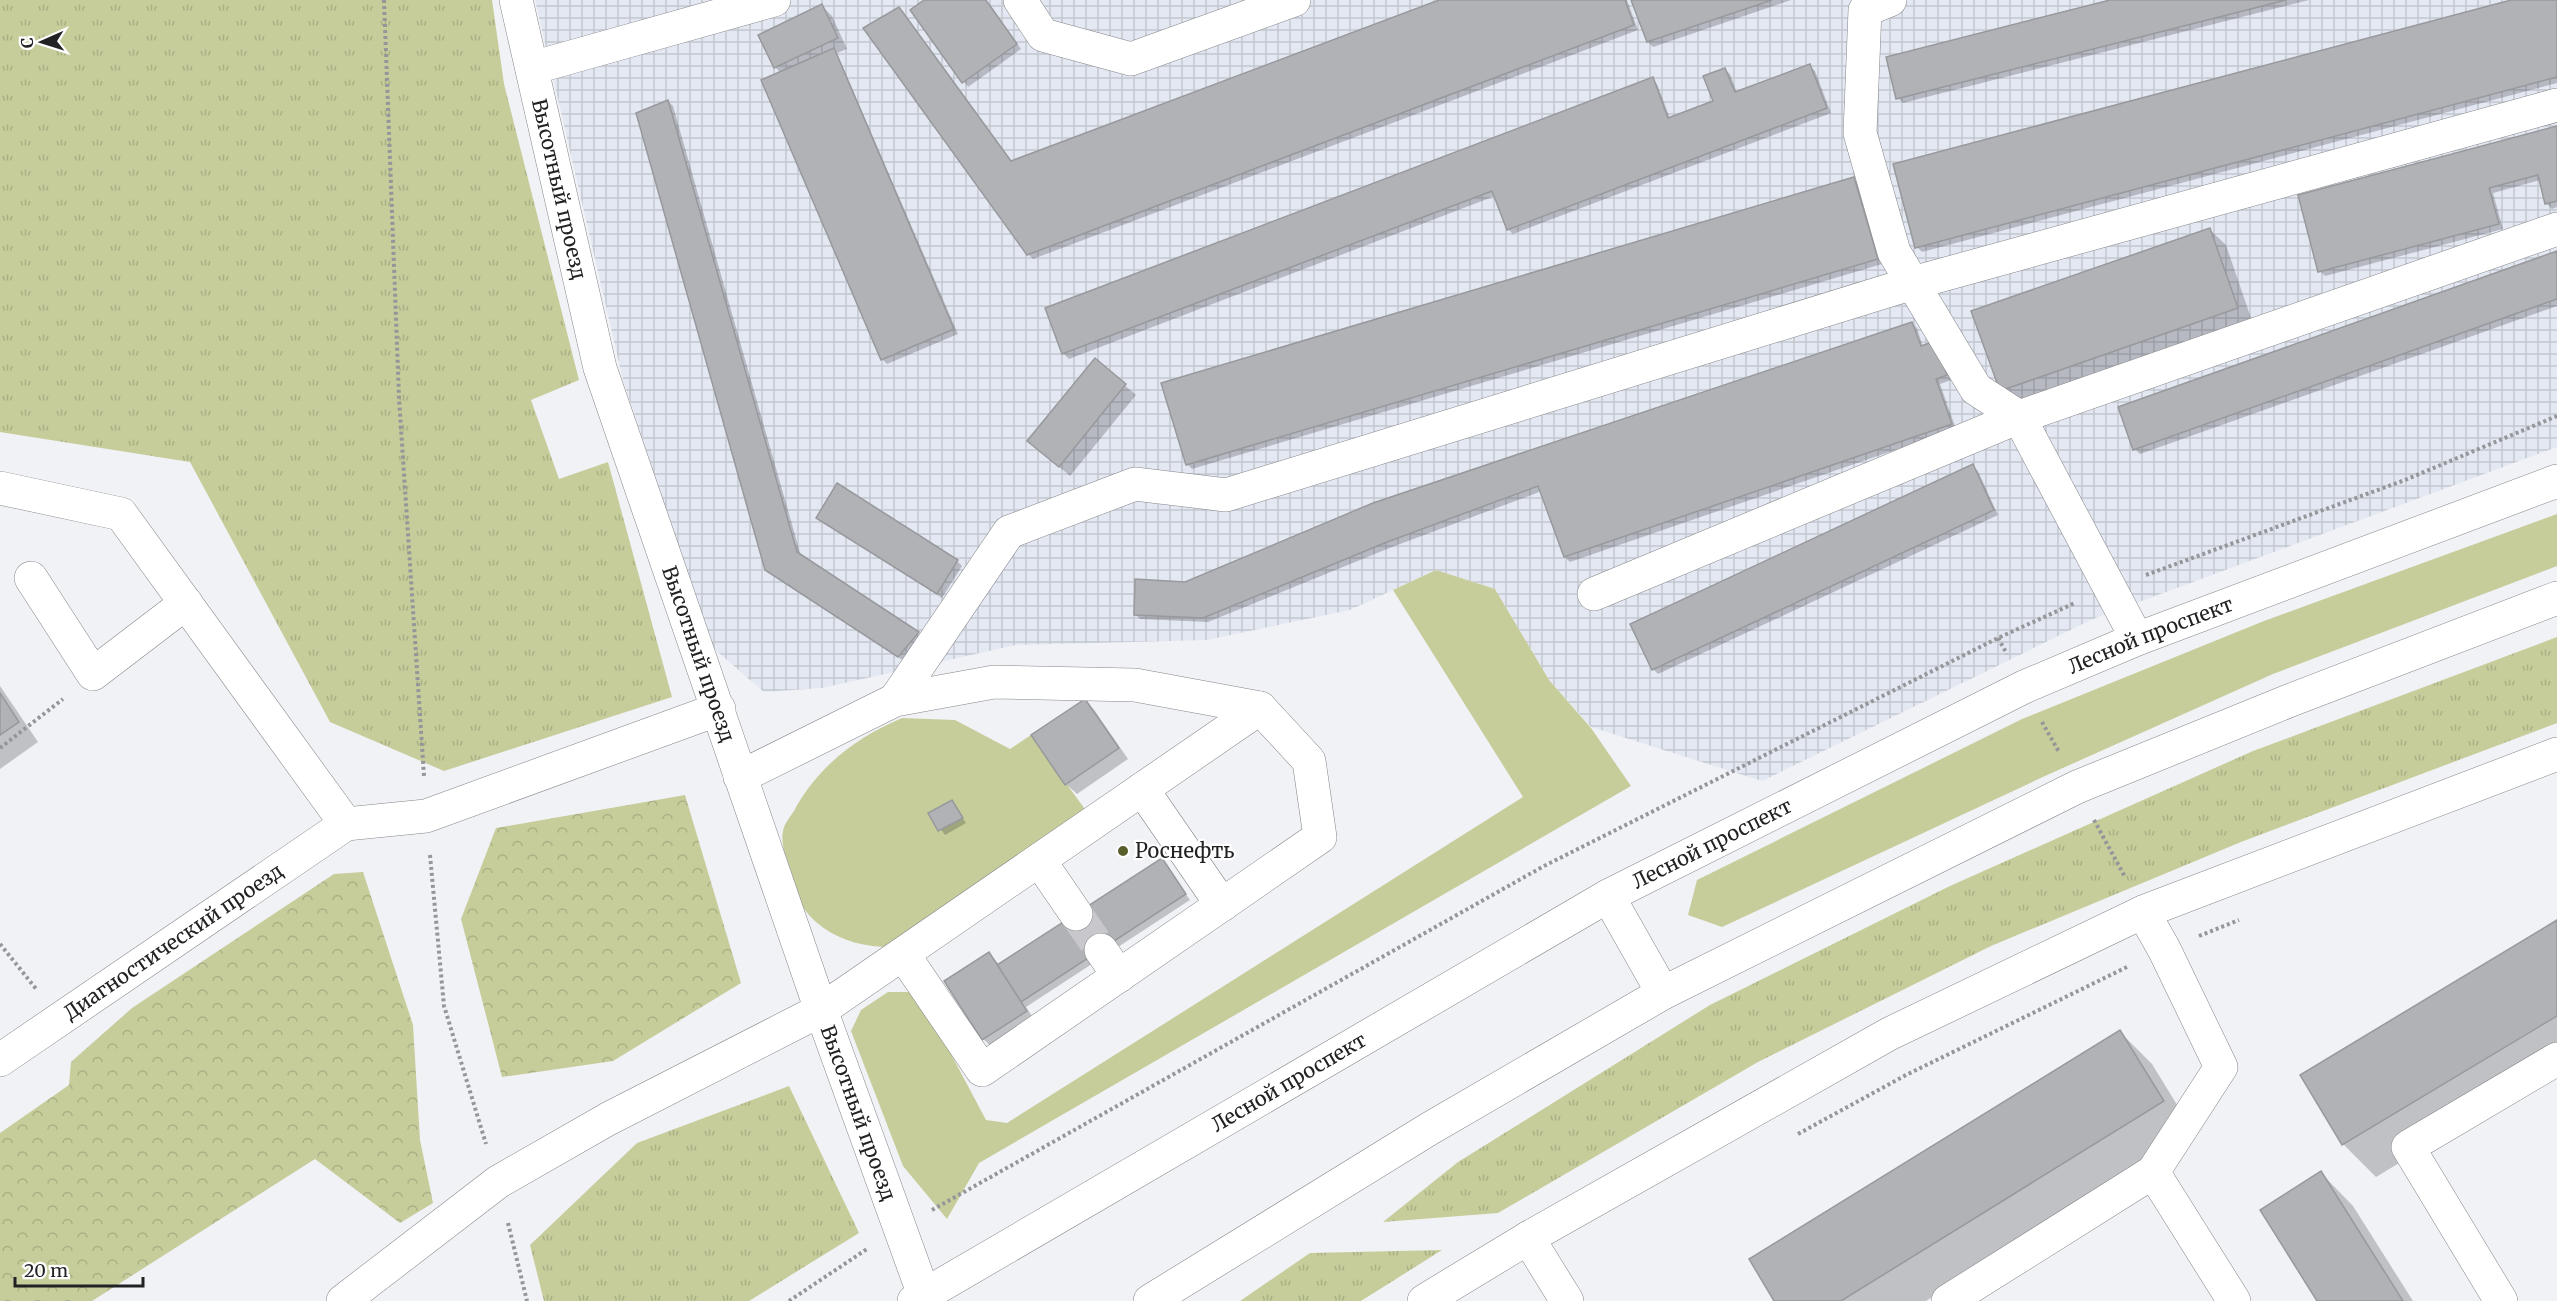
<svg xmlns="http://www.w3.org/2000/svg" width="2557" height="1301" font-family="Merriweather,serif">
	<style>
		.industrial { fill: url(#industrial-grid) }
		.grass { fill: #c6cd9a }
		.forest { fill: url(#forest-crowns) }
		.park { fill: url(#park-tufts) }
		.shadow { fill: #0003 }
		.building { fill: #b1b2b6; stroke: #97999c; stroke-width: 1.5 }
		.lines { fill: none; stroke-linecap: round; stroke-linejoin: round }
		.minor-tunnel { stroke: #c8c8cc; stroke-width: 33; stroke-dasharray: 33 16; stroke-linecap: butt }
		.minor-casing { stroke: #848689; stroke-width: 34 }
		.major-casing { stroke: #848689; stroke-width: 34 }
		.path { stroke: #959699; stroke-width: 4; stroke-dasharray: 3 3; stroke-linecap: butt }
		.minor { stroke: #fff; stroke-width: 33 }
		.major { stroke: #fff; stroke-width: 33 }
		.poi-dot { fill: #595e2c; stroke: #fff; stroke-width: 2 }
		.labels { text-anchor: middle; stroke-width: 4.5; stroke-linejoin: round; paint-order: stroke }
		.street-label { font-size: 20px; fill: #222224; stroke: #fff }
		.poi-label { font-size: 20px; fill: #222224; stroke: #fff; text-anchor: start }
	</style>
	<defs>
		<pattern id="industrial-grid" width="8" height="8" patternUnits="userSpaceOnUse" patternTransform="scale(1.5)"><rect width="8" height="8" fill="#e4e8f3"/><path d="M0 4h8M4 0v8" fill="none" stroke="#c3c7d0"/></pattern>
		<pattern id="forest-crowns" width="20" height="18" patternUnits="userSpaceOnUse" patternTransform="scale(1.5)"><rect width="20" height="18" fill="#c6cd9a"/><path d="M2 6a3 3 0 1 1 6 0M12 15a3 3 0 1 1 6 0" fill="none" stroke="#aab085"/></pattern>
		<pattern id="park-tufts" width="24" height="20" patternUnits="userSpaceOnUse" patternTransform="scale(1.5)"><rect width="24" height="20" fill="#c6cd9a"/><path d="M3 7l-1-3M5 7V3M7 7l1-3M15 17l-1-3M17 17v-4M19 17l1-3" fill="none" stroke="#aab085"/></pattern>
	</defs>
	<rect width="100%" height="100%" fill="#f1f2f6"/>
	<polygon class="industrial" points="535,0 2557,0 2557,447 2093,619 1762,781 1591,727 1549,680 1495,589 1436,570 1350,610 1207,640 1016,645 822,688 764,692 712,647 623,380"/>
	<g class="grass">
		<polygon points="2557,514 2557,566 2273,674 2045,776 1722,927 1688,915 1697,880 2022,719 2264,621"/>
		<polygon points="1436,570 1495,589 1549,680 1591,728 1631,786 979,1163 947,1219 903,1166 851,1031 861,1010 888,992 918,992 986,1120 1007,1123 1523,797 1393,590"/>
		<path d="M 902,718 L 955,720 L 1010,749 L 1031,735 L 1087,812 L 883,947 C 829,944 791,913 785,858 C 784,850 781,838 783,831 C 784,824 790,817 794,811 C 817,767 857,737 902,718 Z"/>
	</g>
	<g class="forest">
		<polygon points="685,795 741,983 613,1061 502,1077 461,919 496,828"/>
		<polygon points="363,872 413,1025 420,1140 433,1203 400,1223 315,1159 92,1301 0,1301 0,1133 69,1085 71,1062 132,1008 334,874"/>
	</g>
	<g class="park">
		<polygon points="0,0 492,0 504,84 579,380 531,400 559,479 608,462 672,697 444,771 330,722 190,462 0,432"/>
		<polygon points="2557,637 2557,723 2241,842 1991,946 1758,1062 1498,1213 1383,1222 1458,1162 1710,1005 1950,886 2253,751"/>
		<polygon points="789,1086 859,1233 749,1301 544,1301 530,1245 637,1143"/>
		<polygon points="1442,1250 1361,1301 1240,1301 1310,1253"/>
	</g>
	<g class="shadow">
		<polygon points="927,0 986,0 1021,49 968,87 912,10"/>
		<polygon points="1443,0 1627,0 1638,30 1033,259 1028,254 1012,163"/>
		<polygon points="1632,0 1791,0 1653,47 1648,42"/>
		<polygon points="2116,0 2309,0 1903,103 1898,98"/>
		<polygon points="2517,0 2557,0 2557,83 1922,252 1917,247"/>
		<polygon points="822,6 832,16 847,49 837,53 958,334 887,364 882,359 763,81 781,73 776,68 760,35"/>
		<polygon points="1810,66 1815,71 1831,113 1513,234 1508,229 1495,196 1069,359 1064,354 1047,309 1652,79 1657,84 1670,118 1715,102 1725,69 1730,74 1737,93"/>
		<polygon points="668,101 673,106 801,556 923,638 904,661 766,569"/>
		<polygon points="2557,128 2557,207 2552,209 2547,204 2540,180 2493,193 2503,229 2325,276 2320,271"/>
		<polygon points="1853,179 1858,184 1882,264 1192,469 1187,464"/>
		<polygon points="2210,230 2226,245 2253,324 2017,406 2001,390"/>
		<polygon points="2557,252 2557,306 2140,454 2135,449"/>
		<polygon points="1912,323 1917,328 1923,347 1940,348 1951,380 1940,384 1956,429 1570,562 1565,557 1542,491 1392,547 1208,622 1140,619 1135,614 1185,584"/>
		<polygon points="1095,360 1136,395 1070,476 1029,441"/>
		<polygon points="1973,466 1978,471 1998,515 1658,674 1653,669"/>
		<polygon points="817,517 957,561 962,566 942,598"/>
		<polygon points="0,686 38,742 0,769"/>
		<polygon points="1085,700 1095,711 1128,759 1077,794 1066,784"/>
		<polygon points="951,802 966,823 945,835 930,814"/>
		<polygon points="1162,860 1190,900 1026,1007 1036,1022 994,1049 983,1039 989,954 1000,965"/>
		<polygon points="2557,922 2557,1068 2376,1177 2343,1144 2302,1075"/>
		<polygon points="2119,1031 2152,1064 2195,1134 1926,1301 1776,1301"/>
		<polygon points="2321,1173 2353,1206 2413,1301 2319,1301"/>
	</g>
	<g class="building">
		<polygon points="924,0 986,0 1017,44 962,83 910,10"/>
		<polygon points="1439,0 1625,0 1634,25 1027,255 863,28 899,7 1011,161"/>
		<polygon points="1631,0 1772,0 1647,42"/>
		<polygon points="2110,0 2286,0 1896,99 1886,57"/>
		<polygon points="2511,0 2557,0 2557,77 1915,248 1893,164"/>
		<polygon points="822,4 838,38 774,68 758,35"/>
		<polygon points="834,48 954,329 881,360 761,80"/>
		<polygon points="1810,64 1827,108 1507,230 1492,191 1062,354 1045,308 1653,77 1668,118 1713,101 1703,76 1725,68 1735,92"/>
		<polygon points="668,100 797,552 919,632 898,657 765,570 636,113"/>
		<polygon points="2557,126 2557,201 2545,204 2538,175 2489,188 2499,224 2318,272 2298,195"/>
		<polygon points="1854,177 1878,259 1186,465 1161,383"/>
		<polygon points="2210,228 2238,308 2000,391 1971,311"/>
		<polygon points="2557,251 2557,299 2133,450 2118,407"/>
		<polygon points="1912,322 1921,346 1935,341 1947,375 1936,379 1952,424 1564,557 1538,486 1387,542 1203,618 1134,615 1135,579 1185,582 1373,503"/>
		<polygon points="1095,358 1126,384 1059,467 1027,441"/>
		<polygon points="1973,464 1994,510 1652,670 1630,624"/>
		<polygon points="837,483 958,560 937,594 816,518"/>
		<polygon points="0,693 19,722 0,735"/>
		<polygon points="1085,699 1119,748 1065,785 1031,735"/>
		<polygon points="952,800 963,818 938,831 928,813"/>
		<polygon points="1162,858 1186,894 1021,1002 997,965"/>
		<polygon points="2557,920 2557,1016 2342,1145 2300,1075"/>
		<polygon points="989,952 1027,1011 982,1040 944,981"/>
		<polygon points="2120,1030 2164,1101 1841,1301 1774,1301 1749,1259"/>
		<polygon points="2321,1171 2403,1301 2317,1301 2260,1210"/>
	</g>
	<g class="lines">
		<polyline class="minor-tunnel" points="1076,914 1101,950"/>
		<defs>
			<g id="minor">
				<path id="s1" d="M 516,0 L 600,368 L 821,1010 L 924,1295"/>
				<polyline points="1020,0 1043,35 1131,59 1294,0"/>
				<polyline points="1890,0 1865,10 1860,133 1894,252 1976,389 2019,417 2137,639"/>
				<polyline points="532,68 774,0"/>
				<polyline points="0,488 121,514 346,824"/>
				<polyline points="31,578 93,674 186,603"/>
				<polyline points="1594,594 2019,417 2557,229"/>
				<polyline points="895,700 1009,532 1135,484 1226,495 1913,283 2557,105"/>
				<polyline points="740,777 895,700 994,682 1135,685 1260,708 1309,761 1320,837 982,1070 903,954"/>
				<polyline points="1142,789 1222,905"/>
				<polyline points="1039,860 1076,914"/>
				<polyline points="2143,912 2164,949 2221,1067 2153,1172"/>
				<polyline points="1101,950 1119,976"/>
				<path id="s2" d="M 0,1060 L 346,824 L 426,816 L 719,709"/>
				<polyline points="1528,1238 1567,1301"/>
				<polyline points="343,1301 498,1182 608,1119 821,1010 1260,708"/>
				<polyline points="1424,1301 1528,1238 1889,1034 2143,912 2557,754"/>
				<polyline points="1948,1301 2153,1172 2234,1301"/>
				<polyline points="2501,1301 2408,1147 2557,1059"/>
			</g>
			<g id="major">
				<polyline points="1608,896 1663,993"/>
				<path id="s3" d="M 914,1301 L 1608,896 L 2024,687 L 2137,639 L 2557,481"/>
				<polyline points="1150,1301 1429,1129 1663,993 2077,787 2291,700 2557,598"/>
			</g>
		</defs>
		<use href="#minor" class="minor-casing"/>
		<use href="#major" class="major-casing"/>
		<g class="path">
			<polyline points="384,0 399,398 424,776"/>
			<polyline points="2146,575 2405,480 2557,416"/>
			<polyline points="1998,638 2007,654"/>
			<polyline points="2042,722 2059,752"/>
			<polyline points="0,748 63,699"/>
			<polyline points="2094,820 2125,877"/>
			<polyline points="430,855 444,1006 486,1144"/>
			<polyline points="2199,936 2239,920"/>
			<polyline points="0,944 37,990"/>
			<polyline points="1798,1134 1906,1075 2129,966"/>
			<polyline points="932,1210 1544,866 1998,638 2075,603"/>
			<polyline points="508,1223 527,1301"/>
			<polyline points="789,1301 867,1249"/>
		</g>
		<use href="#minor" class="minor"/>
		<use href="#major" class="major"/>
	</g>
	<circle class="poi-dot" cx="1123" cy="851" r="6"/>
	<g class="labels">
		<g class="street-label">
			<text dy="7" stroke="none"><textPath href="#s1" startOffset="194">Высотный проезд</textPath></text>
			<text dy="7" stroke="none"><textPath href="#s3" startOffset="1406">Лесной проспект</textPath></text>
			<text dy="7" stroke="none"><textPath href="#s1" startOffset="680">Высотный проезд</textPath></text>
			<text dy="7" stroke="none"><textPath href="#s3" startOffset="920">Лесной проспект</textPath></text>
			<text dy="7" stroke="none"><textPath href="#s2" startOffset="210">Диагностический проезд</textPath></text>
			<text dy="7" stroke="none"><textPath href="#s3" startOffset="434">Лесной проспект</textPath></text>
			<text dy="7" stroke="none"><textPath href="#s1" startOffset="1166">Высотный проезд</textPath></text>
		</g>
		<g class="poi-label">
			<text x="1135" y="858">Роснефть</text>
		</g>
	</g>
	<g transform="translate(42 42) rotate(267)" stroke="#ffffff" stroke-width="4.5" paint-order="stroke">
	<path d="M0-4.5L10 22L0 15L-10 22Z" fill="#222224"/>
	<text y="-9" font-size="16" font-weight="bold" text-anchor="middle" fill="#222224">С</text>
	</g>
	<path d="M15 1277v9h128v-9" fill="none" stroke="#222224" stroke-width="3"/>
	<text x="24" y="1277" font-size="18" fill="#222224" stroke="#ffffff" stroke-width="4.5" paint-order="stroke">20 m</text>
</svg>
